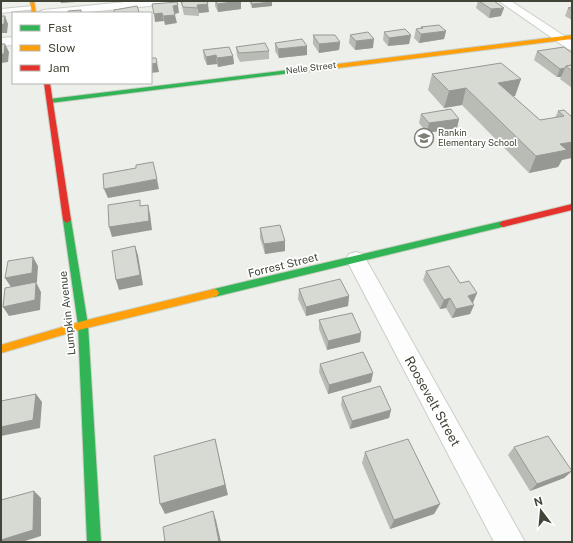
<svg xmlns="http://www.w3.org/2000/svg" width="573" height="543" font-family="'Public Sans',sans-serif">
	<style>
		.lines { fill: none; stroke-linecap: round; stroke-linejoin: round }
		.lane-casing { stroke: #cbcec8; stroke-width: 2 }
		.street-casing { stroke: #cbcec8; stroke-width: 2 }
		.fast-casing { stroke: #c9cec2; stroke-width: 2 }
		.slow-casing { stroke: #c9cec2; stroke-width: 2 }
		.jam-casing { stroke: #c9cec2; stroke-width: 2 }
		.lane { fill: #fcfdfc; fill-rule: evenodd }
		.street { fill: #fcfdfc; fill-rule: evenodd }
		.fast { fill: #30b455; fill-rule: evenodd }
		.slow { fill: #ff9f0a; fill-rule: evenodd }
		.jam { fill: #e5322d; fill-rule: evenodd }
		.wall { fill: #b9bbb5 }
		.shaded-wall { fill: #969894 }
		.building { fill: #d7d9d3; stroke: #969894 }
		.labels { text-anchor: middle; stroke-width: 3.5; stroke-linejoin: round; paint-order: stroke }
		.far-street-label { font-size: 9px; fill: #404537; stroke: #fff }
		.far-poi-label { font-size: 9px; fill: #404537; stroke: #fff; text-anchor: start }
		.street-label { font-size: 11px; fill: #404537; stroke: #fff }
		.near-street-label { font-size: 13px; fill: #404537; stroke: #fff }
	</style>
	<rect width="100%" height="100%" fill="#edf0ea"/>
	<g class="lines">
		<defs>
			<polygon id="lane" points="33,6 35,7 35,9 1,13 1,9"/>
			<g id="street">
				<polygon points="136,1 175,1 170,4 78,13 37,13 43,10"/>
				<polygon points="499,1 511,1 572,41 572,50 568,49"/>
				<polygon points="13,37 13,45 1,46 1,38"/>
				<polygon points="356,252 363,254 525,542 494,542 346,259 349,254"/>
			</g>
			<g id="fast">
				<polygon points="289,70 291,71 291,73 50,103 47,101 50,99"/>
				<polygon points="67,217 71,220 88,325 101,542 87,542 78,325 63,220"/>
				<polygon points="503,221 506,222 507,224 506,226 214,297 211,296 209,293 211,290 214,289"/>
			</g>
			<g id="slow">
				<polygon points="30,1 34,1 36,13 32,13"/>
				<polygon points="572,35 572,39 289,74 286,72 289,70"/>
				<polygon points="214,289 217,290 219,293 217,296 83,329 1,353 1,345 83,321"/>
			</g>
			<g id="jam">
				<polygon points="44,83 50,83 71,220 67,223 63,220"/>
				<polygon points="572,204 572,210 503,227 499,224 503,221"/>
			</g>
		</defs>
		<use href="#lane" class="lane-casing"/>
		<use href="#street" class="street-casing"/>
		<use href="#fast" class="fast-casing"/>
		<use href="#slow" class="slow-casing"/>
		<use href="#jam" class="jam-casing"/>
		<use href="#lane" class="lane"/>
		<use href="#street" class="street"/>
		<use href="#fast" class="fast"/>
		<use href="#slow" class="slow"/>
		<use href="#jam" class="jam"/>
	</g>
	<g class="wall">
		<polygon points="215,1 241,1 241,9 218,12 215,6"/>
		<polygon points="250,1 272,1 272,6 252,8 250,3"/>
		<polygon points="478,1 494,1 501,16 489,18 476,8"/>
		<polygon points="181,2 209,12 199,13 199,16 184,15"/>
		<polygon points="572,7 572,20 565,16 568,8"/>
		<polygon points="421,27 446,31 444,39 419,43 414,38 416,29 421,29"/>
		<polygon points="384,32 411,35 409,44 388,46 383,40"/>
		<polygon points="313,35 340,42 339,50 319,53 313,44"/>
		<polygon points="350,35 373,48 355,50 349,43"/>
		<polygon points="275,43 307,55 279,58 275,51"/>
		<polygon points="236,47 269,51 269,59 240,62 237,56"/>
		<polygon points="203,50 233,56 234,64 218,67 217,64 207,65 204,59"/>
		<polygon points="537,51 572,53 572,88 560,79 561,77 557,77 534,60"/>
		<polygon points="432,74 521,79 515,96 513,96 540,120 555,118 558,111 564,110 562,160 558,167 529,173 462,105 444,108 428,90"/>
		<polygon points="421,114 459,119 457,128 427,133 419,123"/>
		<polygon points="260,228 285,251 265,254 260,238"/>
		<polygon points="426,271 460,283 477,293 472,303 474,305 470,314 452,318 446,308 440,309 423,280"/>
		<polygon points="299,289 349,296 348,306 306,316 298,299"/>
		<polygon points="319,320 361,333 360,342 327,350 319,329"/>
		<polygon points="320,364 373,373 371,382 328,394 319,372"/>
		<polygon points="342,397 391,410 389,418 350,429 341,405"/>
		<polygon points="514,447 572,471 564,478 530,491 508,455"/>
		<polygon points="365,452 440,504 434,514 390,529 362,463"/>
	</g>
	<g class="shaded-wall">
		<polygon points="60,1 76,1 76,2 61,3"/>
		<polygon points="241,1 241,9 218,12 217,4"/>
		<polygon points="272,2 272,6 252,8 252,4"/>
		<polygon points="208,4 209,12 199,13 197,5"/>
		<polygon points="178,5 179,13 174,14 173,6"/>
		<polygon points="504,8 501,16 489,18 491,9"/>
		<polygon points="162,13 164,21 155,22 154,14"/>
		<polygon points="175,15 177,23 165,25 163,16"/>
		<polygon points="5,16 8,24 7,33 1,33 1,25"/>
		<polygon points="446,31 444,39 419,43 421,34"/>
		<polygon points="411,35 409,44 388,46 389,38"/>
		<polygon points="374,39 373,48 355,50 356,41"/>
		<polygon points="340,42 339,50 319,53 319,44"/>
		<polygon points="5,44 9,52 8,62 1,63 1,54"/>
		<polygon points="307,46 307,55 279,58 278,49"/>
		<polygon points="216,55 217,64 207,65 206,57"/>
		<polygon points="233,56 234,64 218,67 217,58"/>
		<polygon points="156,58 159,72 151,73 151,64"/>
		<polygon points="565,68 561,77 557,77 560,69"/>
		<polygon points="521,79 515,96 493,100 498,83"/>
		<polygon points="466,88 462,105 444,108 449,91"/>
		<polygon points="459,119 457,128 427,133 429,123"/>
		<polygon points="572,142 572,158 562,160 558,167 529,173 536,156 560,144"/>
		<polygon points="157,179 159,189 108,198 104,189"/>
		<polygon points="148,205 150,214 152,230 112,237 109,227"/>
		<polygon points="285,241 285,251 265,254 264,244"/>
		<polygon points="135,246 138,255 143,285 119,290 116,280"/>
		<polygon points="33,257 38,266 37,282 36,282 41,292 40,310 9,316 3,307 11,287 5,278"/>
		<polygon points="477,293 473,303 464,305 468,296"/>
		<polygon points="349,296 348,306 306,316 306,307"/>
		<polygon points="450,298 446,308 440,309 444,300"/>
		<polygon points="474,305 470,314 452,318 456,309"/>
		<polygon points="361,333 360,342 327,350 328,341"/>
		<polygon points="373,373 371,382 328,394 329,385"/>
		<polygon points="36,394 42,402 40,428 1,436 1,427"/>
		<polygon points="391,410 389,418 350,429 352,421"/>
		<polygon points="215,439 228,495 165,514 160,504"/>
		<polygon points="572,471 564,478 530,491 537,484"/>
		<polygon points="34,491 41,498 41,536 22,542 1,542 1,540"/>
		<polygon points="440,504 434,514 390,529 394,520"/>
		<polygon points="213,511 216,520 221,542 219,542"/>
	</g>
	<g class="building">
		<polygon points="188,1 207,1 208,4 197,5 198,8 183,7 181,2"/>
		<polygon points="216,1 241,1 217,4"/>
		<polygon points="251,1 272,1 272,2 252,4"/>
		<polygon points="479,1 494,1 504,8 491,9"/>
		<polygon points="177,2 178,5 173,6 175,15 163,16 162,13 154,14 152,4"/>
		<polygon points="137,6 139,12 134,13 114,13 114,10"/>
		<polygon points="572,7 572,10 568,8"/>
		<polygon points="81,10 81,13 68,13 68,11"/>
		<polygon points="1,16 5,16 4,24 1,25"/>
		<polygon points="439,25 446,31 421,34 416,29 423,28 421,27"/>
		<polygon points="405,29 411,35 389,38 384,32"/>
		<polygon points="368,32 374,39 356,41 350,35"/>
		<polygon points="313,35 335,35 340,42 319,44"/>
		<polygon points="302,39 307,46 278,49 275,43"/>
		<polygon points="265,43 269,51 239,53 236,47"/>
		<polygon points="1,44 5,44 4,54 1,54"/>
		<polygon points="229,47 233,56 217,58 216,55 206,57 203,50"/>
		<polygon points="564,47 572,53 572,65 566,66 565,68 560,69 537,51"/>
		<polygon points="151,58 156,58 157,63 151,64"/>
		<polygon points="501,63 521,79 498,83 540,120 564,116 558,111 564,110 572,117 572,142 560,144 567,150 536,156 466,88 449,91 432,74"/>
		<polygon points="572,65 572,71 566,66"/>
		<polygon points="451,109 459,119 429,123 421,114"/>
		<polygon points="153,162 157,179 104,189 103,174 136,168 136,165"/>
		<polygon points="140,200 140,206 148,205 149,221 109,227 108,205"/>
		<polygon points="280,225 285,241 264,244 260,228"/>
		<polygon points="135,246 140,275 116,280 112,251"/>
		<polygon points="33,257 32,273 5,278 8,261"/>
		<polygon points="449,266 460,283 469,281 477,293 468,296 474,305 456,309 450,298 444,300 426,271"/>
		<polygon points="340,279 349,296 306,307 299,289"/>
		<polygon points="36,282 35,300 3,307 5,288"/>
		<polygon points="352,313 361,333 328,341 319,320"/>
		<polygon points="363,352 373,373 329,385 320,364"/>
		<polygon points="380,386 391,410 352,421 342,397"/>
		<polygon points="36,394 33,420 1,427 1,401"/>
		<polygon points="548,436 572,471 537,484 514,447"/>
		<polygon points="215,439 225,485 160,504 154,456"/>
		<polygon points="408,439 440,504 394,520 365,452"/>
		<polygon points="34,491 33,530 1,540 1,500"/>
		<polygon points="213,511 219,542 165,542 163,527"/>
	</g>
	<defs>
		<symbol id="school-ring" viewBox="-11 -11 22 22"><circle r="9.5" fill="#fff" stroke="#7d8176" stroke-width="1.5"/><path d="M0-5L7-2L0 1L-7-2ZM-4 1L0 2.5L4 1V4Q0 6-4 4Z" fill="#7d8176"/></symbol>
	</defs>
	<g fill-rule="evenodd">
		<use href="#school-ring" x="413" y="127" width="22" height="22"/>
	</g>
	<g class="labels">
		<g class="far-street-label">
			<text transform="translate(311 68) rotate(-7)" y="3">Nelle Street</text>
		</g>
		<g class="far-poi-label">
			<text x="438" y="136">Rankin<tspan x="438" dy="10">Elementary School</tspan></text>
		</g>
		<g class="street-label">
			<text transform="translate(283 265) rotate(-14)" y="4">Forrest Street</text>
			<text transform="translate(67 313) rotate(-96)" y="4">Lumpkin Avenue</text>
		</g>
		<g class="near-street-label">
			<text transform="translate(433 401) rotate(61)" y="5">Roosevelt Street</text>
		</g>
	</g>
	<rect width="573" height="543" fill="none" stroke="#404537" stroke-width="4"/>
	<rect x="12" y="12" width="140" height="72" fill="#ffffff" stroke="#b3b5af"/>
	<rect x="20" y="25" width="20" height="6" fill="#30b455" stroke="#b3b5af"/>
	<text x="48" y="32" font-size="12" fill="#404537">Fast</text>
	<rect x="20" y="45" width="20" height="6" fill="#ff9f0a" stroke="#b3b5af"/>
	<text x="48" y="52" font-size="12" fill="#404537">Slow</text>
	<rect x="20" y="65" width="20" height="6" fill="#e5322d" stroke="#b3b5af"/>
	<text x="48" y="72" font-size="12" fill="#404537">Jam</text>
	<g transform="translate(541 511) rotate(344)" stroke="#ffffff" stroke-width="3" paint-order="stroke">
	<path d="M0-3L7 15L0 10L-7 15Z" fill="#404537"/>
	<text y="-6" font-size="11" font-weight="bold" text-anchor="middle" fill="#404537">N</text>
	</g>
</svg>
